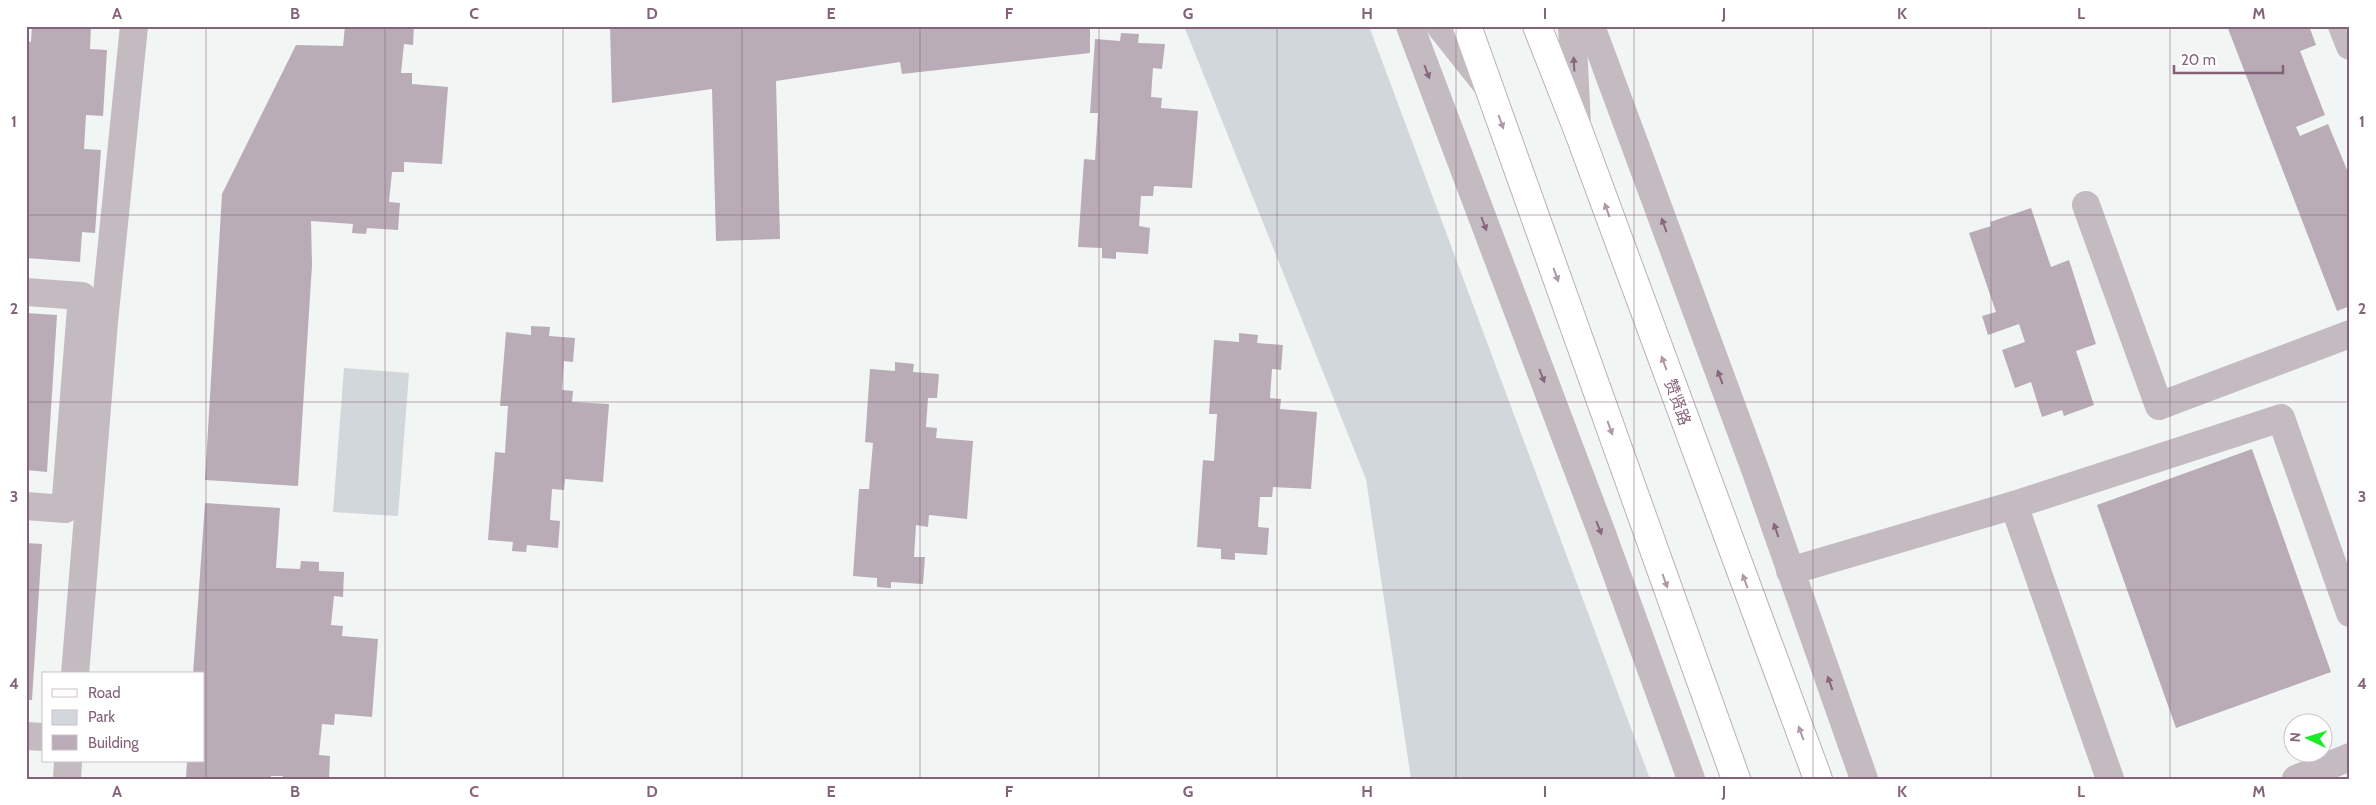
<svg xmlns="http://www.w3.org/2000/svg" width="2376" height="805" font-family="Cabin,'Noto Sans SC',sans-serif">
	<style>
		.green { fill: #d2d7dc }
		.building { fill: #b9acb7 }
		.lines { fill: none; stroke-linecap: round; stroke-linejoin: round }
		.major-casing { stroke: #bab0b7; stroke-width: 30 }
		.minor { stroke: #c4bbc1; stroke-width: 28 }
		.major { stroke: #fff; stroke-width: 28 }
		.oneway { fill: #87667e }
		.oneway2 { fill: #af99a9 }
		.grid { fill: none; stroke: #84627a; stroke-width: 1; stroke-opacity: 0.55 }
		.labels { text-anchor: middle; stroke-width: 5; stroke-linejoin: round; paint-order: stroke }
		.street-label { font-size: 16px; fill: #84627a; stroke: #fff }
		.neatline { fill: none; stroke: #84627a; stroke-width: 2 }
		.grid-label { font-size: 16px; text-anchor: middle; font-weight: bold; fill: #84627a }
	</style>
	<rect width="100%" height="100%" fill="#f1f5f4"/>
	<g class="green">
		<polygon points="1184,26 1369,26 1650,779 1411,779 1366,479"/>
		<polygon points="344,368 409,373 398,516 333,512"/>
	</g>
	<g class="building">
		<polygon points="32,26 91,26 90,49 107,50 103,116 86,115 84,149 101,150 95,233 82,232 80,262 26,258 26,41 31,42"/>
		<polygon points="345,26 414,26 413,45 404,44 401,73 412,73 412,84 448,87 442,164 404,162 404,172 392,172 389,202 400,203 398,230 367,228 366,234 352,233 353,224 311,221 312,265 298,486 205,480 222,194 296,45 343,46"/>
		<polygon points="610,26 1090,26 1090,53 902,74 900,62 776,81 780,239 716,241 712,89 612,103"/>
		<polygon points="2227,26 2309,26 2316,45 2300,51 2325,115 2296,127 2300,136 2328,124 2350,177 2350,306 2337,311"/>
		<polygon points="1121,33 1139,34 1138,43 1165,44 1162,69 1153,68 1151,97 1162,98 1161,108 1198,111 1192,188 1154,186 1153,196 1141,196 1139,226 1150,228 1148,254 1116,252 1116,259 1102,258 1102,248 1078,247 1084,159 1095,160 1098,113 1090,113 1095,39 1120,41"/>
		<polygon points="2031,208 2051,267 2069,260 2096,344 2076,351 2094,405 2064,416 2062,410 2042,417 2031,382 2015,388 2002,350 2025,342 2019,324 1988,335 1982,316 1996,312 1969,233 1991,226 1990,222"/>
		<polygon points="26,313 57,315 47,472 26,470"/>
		<polygon points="531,326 550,327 549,336 575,338 573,362 564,361 562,390 573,391 572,402 609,404 603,482 565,479 564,490 552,489 550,520 560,521 558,548 527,545 526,552 512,551 513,542 488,540 495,452 505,453 508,406 500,406 506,332 531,335"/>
		<polygon points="1239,333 1258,335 1257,343 1283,345 1281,370 1272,369 1270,398 1281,399 1280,409 1317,412 1311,489 1273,487 1272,497 1260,497 1258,527 1269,528 1267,555 1235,553 1235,560 1221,559 1221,549 1197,547 1203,460 1214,461 1217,414 1209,414 1214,340 1239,342"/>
		<polygon points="895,362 914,364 913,372 939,374 937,398 928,398 926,427 937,428 936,438 973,441 967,519 929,515 928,527 916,525 914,557 925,557 923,584 891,582 891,588 877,587 877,578 853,576 859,489 869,489 873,443 865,442 870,369 895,371"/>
		<polygon points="2252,449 2331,672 2176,728 2097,505"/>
		<polygon points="205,503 280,508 276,568 300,569 301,561 319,562 319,571 344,572 343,597 334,596 331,625 343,626 342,636 378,639 372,717 335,714 334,725 322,724 319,755 330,756 329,779 283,779 283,776 271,776 271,779 186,779 187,761 204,761 204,674 193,674"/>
		<polygon points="26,543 42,544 32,700 26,700"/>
	</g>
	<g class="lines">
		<defs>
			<g id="major">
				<polyline points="1467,26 1736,779"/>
				<polyline points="1537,26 1578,130 1818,779"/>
			</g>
		</defs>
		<use href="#major" class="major-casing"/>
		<g class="minor">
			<polyline points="1410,26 1601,531 1691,779"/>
			<polyline points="1440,26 1486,84"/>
			<polyline points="1572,26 1577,124"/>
			<polyline points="1591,26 1756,472 1864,779"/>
			<polyline points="2342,26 2350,46"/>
			<polyline points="2086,205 2159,406 2350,334"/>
			<polyline points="26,292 82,296 65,509 26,506"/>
			<polyline points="2014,505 2110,779"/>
			<polyline points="1790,571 2014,505 2281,418 2350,613"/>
			<polyline points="75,674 104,322 134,26"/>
			<polyline points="26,736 44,737"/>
			<polyline points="67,779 68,761"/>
			<polyline points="2296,779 2350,757"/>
		</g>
		<use href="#major" class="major"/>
	</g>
	<defs><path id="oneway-solid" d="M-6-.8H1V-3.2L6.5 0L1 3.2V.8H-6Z" transform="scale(1.25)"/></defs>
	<g class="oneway">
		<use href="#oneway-solid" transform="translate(1574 64) rotate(-93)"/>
		<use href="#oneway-solid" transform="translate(1427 72) rotate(69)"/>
		<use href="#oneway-solid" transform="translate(1484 224) rotate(69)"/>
		<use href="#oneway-solid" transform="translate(1664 225) rotate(-110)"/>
		<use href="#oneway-solid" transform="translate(1542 376) rotate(69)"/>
		<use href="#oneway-solid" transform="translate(1720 377) rotate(-110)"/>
		<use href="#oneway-solid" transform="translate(1599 528) rotate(69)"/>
		<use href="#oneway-solid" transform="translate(1776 530) rotate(-109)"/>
		<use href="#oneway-solid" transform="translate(1830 683) rotate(-109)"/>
	</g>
	<g class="oneway2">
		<use href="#oneway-solid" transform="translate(1501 122) rotate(70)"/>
		<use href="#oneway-solid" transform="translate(1607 210) rotate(-110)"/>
		<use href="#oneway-solid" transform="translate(1556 275) rotate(70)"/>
		<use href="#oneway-solid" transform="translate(1664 363) rotate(-110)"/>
		<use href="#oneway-solid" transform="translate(1610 428) rotate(70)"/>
		<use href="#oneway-solid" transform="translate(1665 581) rotate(70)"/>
		<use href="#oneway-solid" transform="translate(1745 581) rotate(-110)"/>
		<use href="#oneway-solid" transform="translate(1801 733) rotate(-110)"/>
	</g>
	<path class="grid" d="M 206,26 L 206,779M 385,26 L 385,779M 563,26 L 563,779M 742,26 L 742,779M 920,26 L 920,779M 1099,26 L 1099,779M 1277,26 L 1277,779M 1456,26 L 1456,779M 1634,26 L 1634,779M 1813,26 L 1813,779M 1991,26 L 1991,779M 2170,26 L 2170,779M 26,215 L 2350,215M 26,402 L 2350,402M 26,590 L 2350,590"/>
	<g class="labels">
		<g class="street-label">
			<text transform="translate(1678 402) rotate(70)" y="6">赞贤路</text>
		</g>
	</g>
	<rect width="2376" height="805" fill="none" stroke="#ffffff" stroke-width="55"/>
	<rect x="42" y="672" width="162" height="90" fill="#ffffff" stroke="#cec0ca"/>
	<rect x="52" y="689" width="25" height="8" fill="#ffffff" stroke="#cec0ca"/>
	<text x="88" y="698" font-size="15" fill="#84627a">Road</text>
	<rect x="52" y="710" width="25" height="15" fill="#d2d7dc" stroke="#cec0ca"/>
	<text x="88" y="722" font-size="15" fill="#84627a">Park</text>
	<rect x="52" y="735" width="25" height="15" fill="#b9acb7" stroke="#cec0ca"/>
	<text x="88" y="748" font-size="15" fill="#84627a">Building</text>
	<g transform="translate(2308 738) rotate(274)"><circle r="24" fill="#ffffff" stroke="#cec0ca"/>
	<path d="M0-4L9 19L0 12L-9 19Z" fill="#19ed2a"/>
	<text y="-8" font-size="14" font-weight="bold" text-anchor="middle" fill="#84627a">N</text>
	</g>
	<path d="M2174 65v8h109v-8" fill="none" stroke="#84627a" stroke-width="2.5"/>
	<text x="2181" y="65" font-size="15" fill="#84627a" stroke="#ffffff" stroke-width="4" paint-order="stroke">20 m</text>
	<rect x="28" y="28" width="2320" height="750" class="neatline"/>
	<g class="grid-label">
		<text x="117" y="19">A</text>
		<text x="295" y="19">B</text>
		<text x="474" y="19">C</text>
		<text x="652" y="19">D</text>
		<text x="831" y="19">E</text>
		<text x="1009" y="19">F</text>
		<text x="1188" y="19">G</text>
		<text x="1367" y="19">H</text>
		<text x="1545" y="19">I</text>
		<text x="1724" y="19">J</text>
		<text x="1902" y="19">K</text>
		<text x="2081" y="19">L</text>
		<text x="2259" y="19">M</text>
		<text x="14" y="127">1</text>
		<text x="2362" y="127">1</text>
		<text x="14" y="314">2</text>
		<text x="2362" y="314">2</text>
		<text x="14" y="502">3</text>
		<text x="2362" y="502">3</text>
		<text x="14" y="689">4</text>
		<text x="2362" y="689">4</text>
		<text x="117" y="797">A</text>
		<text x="295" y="797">B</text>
		<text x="474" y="797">C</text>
		<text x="652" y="797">D</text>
		<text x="831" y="797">E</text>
		<text x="1009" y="797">F</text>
		<text x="1188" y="797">G</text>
		<text x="1367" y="797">H</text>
		<text x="1545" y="797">I</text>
		<text x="1724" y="797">J</text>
		<text x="1902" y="797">K</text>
		<text x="2081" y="797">L</text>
		<text x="2259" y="797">M</text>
	</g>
</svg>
